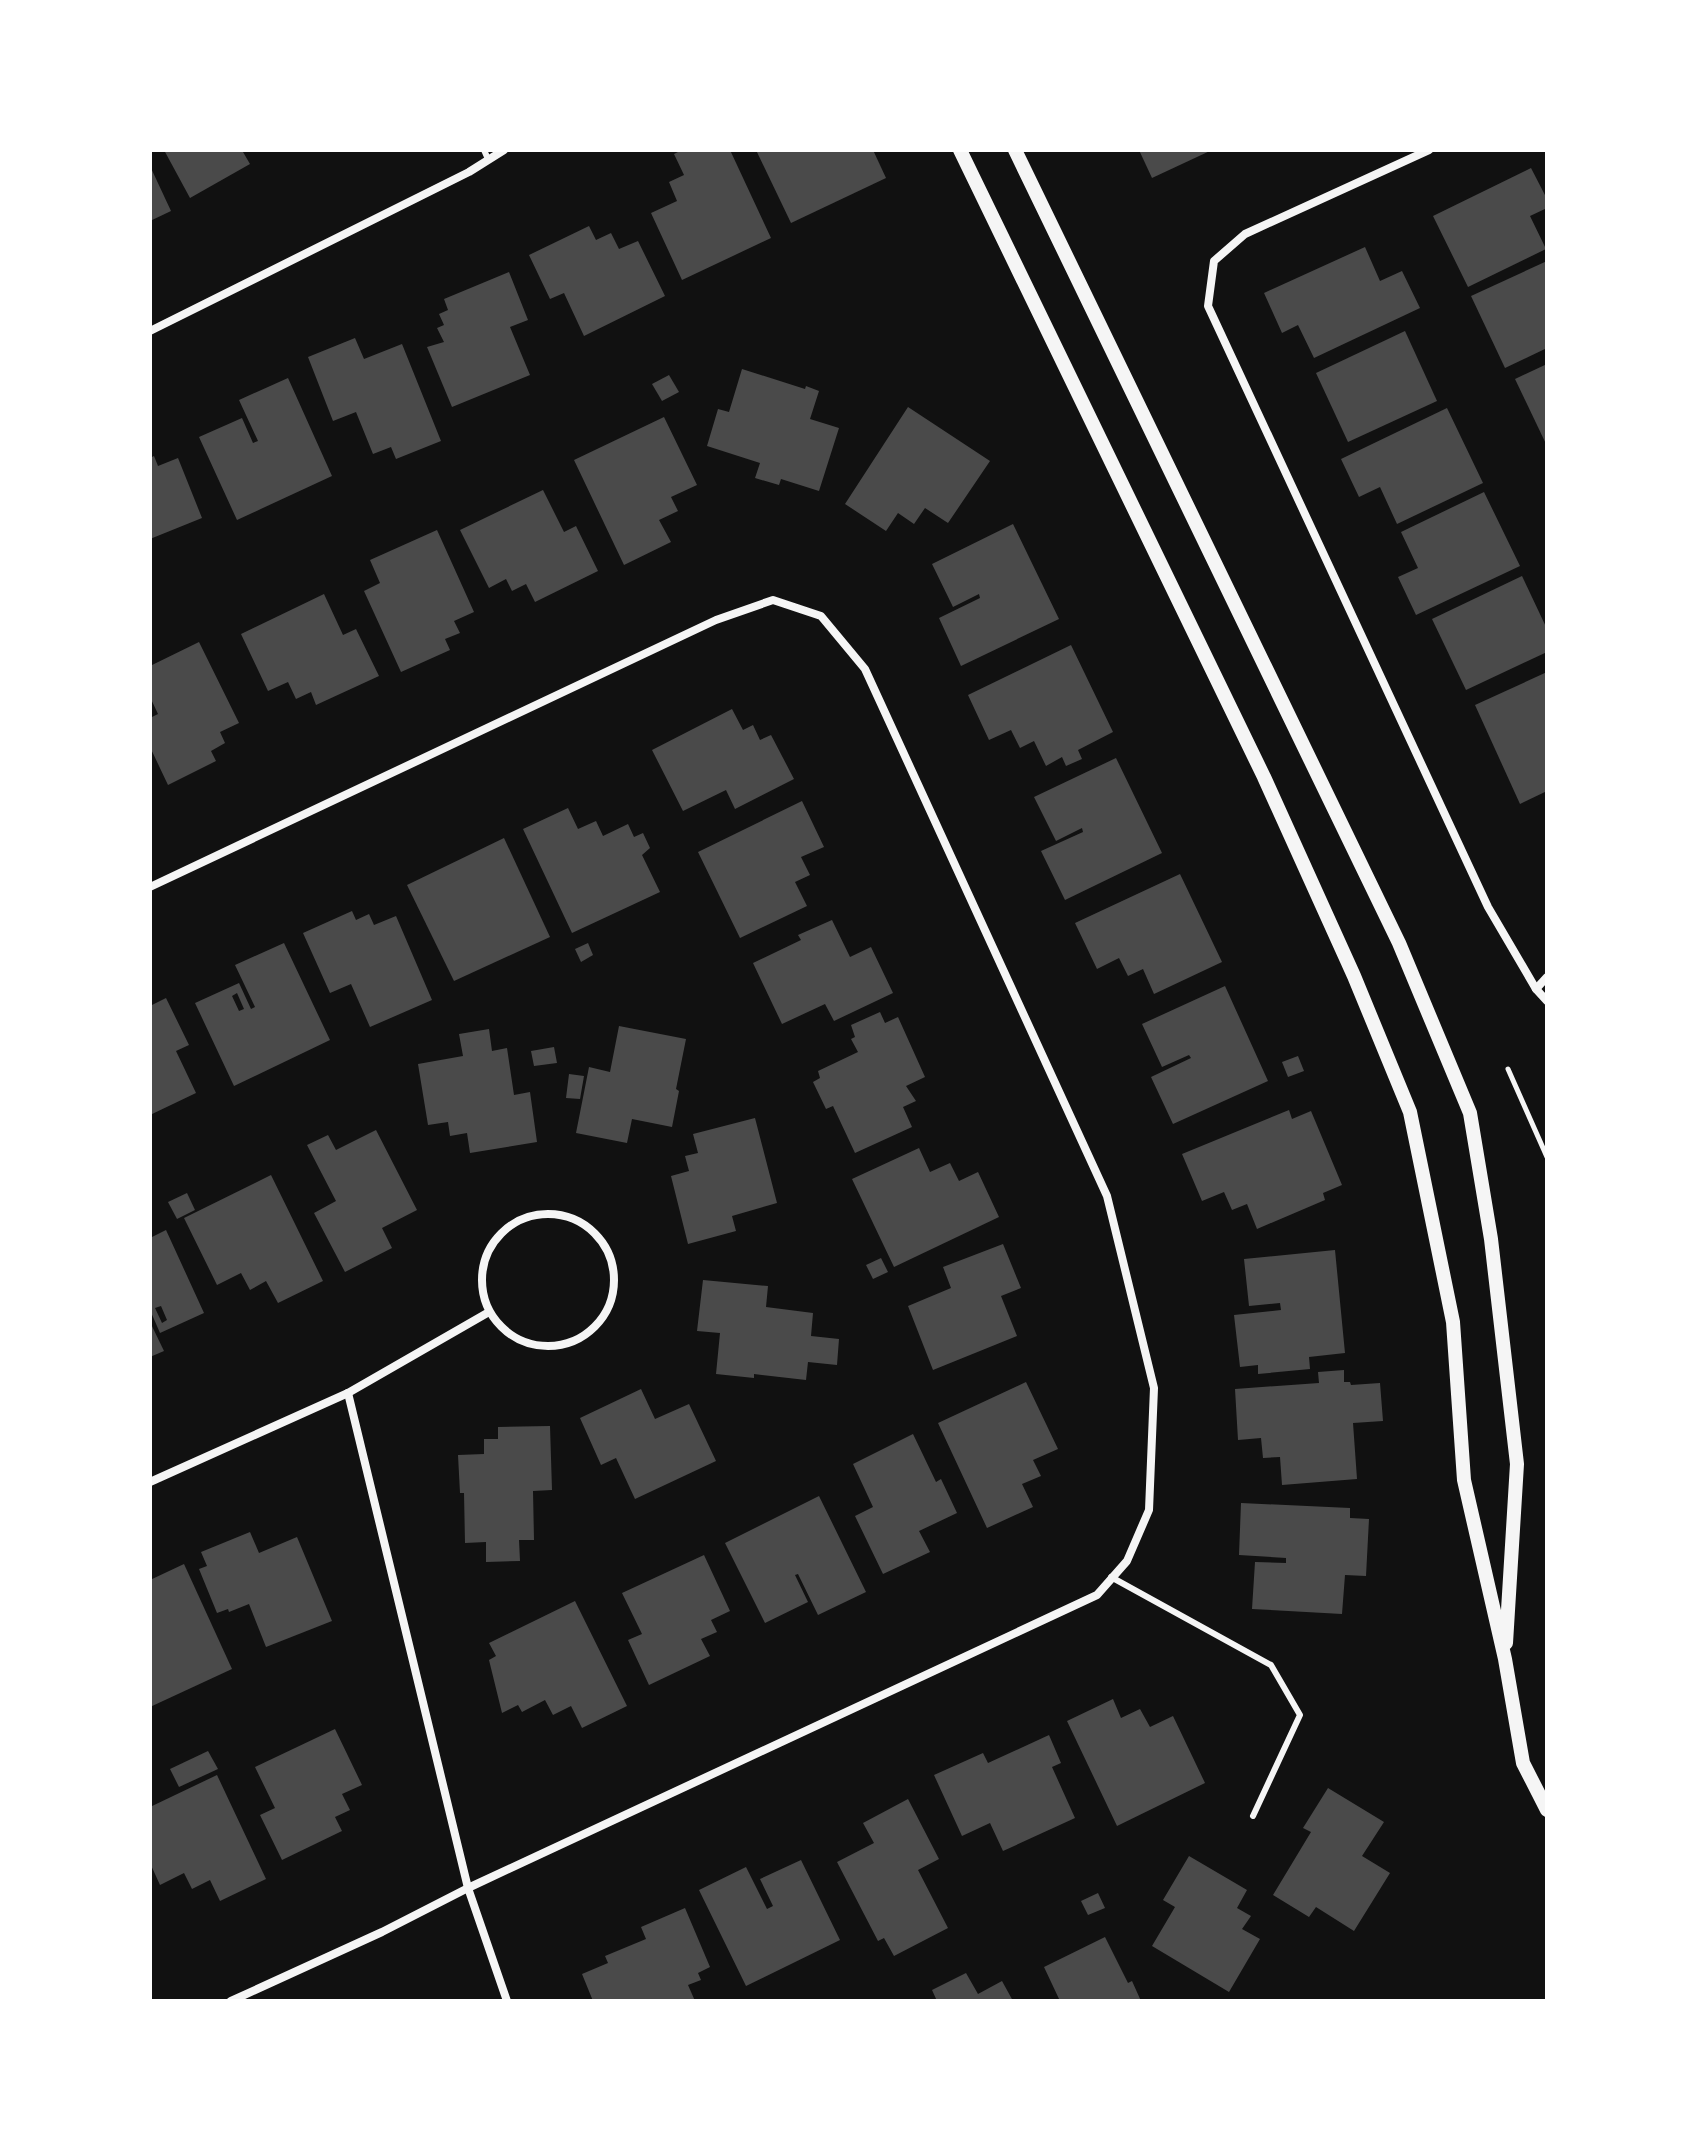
<svg xmlns="http://www.w3.org/2000/svg" width="1697" height="2151" font-family="'Roboto Condensed',sans-serif">
	<style>
		.building { fill: #4a4a4a; fill-rule: evenodd }
		.lines { fill: none; stroke-linecap: round; stroke-linejoin: round }
		.path { stroke: #f5f5f5; stroke-width: 5 }
		.service { stroke: #f5f5f5; stroke-width: 6 }
		.minor { stroke: #f5f5f5; stroke-width: 8 }
		.tertiary { stroke: #f5f5f5; stroke-width: 14 }
	</style>
	<rect width="100%" height="100%" fill="#111"/>
	<g class="building">
		<polygon points="164,150 247,150 243,152 250,164 190,198"/>
		<polygon points="682,150 730,150 771,238 682,280 651,213 677,201 669,182 684,175 674,154"/>
		<polygon points="756,150 873,150 886,178 791,223"/>
		<polygon points="1139,150 1212,150 1152,178"/>
		<polygon points="150,166 171,211 150,221"/>
		<polygon points="1531,168 1547,199 1547,208 1530,216 1546,249 1468,287 1433,216"/>
		<polygon points="589,226 596,240 611,233 619,249 638,241 665,296 584,336 564,293 550,299 529,255"/>
		<polygon points="1365,247 1380,281 1402,271 1420,308 1314,358 1298,325 1282,333 1264,293"/>
		<polygon points="1547,261 1547,348 1505,368 1471,296"/>
		<polygon points="509,272 528,320 510,327 530,375 452,407 427,347 444,342 437,328 444,325 439,314 448,310 444,299"/>
		<polygon points="1405,331 1437,401 1348,442 1316,373"/>
		<polygon points="355,338 364,359 402,344 441,441 396,459 391,447 373,454 356,412 333,421 308,357"/>
		<polygon points="1547,364 1547,446 1515,379"/>
		<polygon points="742,369 805,389 806,386 819,391 810,419 839,428 819,491 781,479 779,485 755,478 760,463 707,446 718,409 729,412"/>
		<polygon points="669,375 679,392 662,401 652,384"/>
		<polygon points="288,378 332,476 237,520 199,437 242,418 253,443 258,441 239,400"/>
		<polygon points="908,407 990,461 948,523 925,508 914,524 898,513 886,531 845,504"/>
		<polygon points="1447,408 1483,483 1397,524 1380,487 1359,497 1341,459"/>
		<polygon points="664,417 697,485 671,497 678,511 659,520 671,542 624,565 574,460"/>
		<polygon points="154,456 158,466 178,458 202,518 150,539 150,458"/>
		<polygon points="543,490 564,532 576,526 598,571 535,602 526,584 512,591 506,579 489,588 460,530"/>
		<polygon points="1484,492 1520,566 1416,615 1398,577 1418,568 1401,532"/>
		<polygon points="1013,524 1059,619 961,666 939,618 980,598 979,594 953,607 932,564"/>
		<polygon points="437,530 474,612 454,621 460,633 445,639 450,650 401,672 364,591 380,583 370,560"/>
		<polygon points="1522,576 1547,629 1547,652 1466,690 1432,619"/>
		<polygon points="324,594 343,635 356,629 379,676 316,705 311,692 296,699 288,682 268,691 241,634"/>
		<polygon points="199,642 239,723 220,732 225,743 211,751 216,761 168,785 150,747 150,718 158,714 150,697 150,666"/>
		<polygon points="1071,645 1113,732 1078,750 1082,759 1066,766 1062,757 1046,766 1034,741 1020,748 1011,730 989,740 968,695"/>
		<polygon points="1547,672 1547,791 1520,804 1475,705"/>
		<polygon points="732,709 743,730 753,725 760,740 771,735 794,779 735,809 726,790 683,811 652,750"/>
		<polygon points="1116,758 1162,853 1065,900 1041,851 1083,832 1082,828 1056,841 1034,797"/>
		<polygon points="802,801 824,847 801,857 810,875 795,882 807,906 740,938 698,852"/>
		<polygon points="568,808 578,829 596,821 603,836 628,824 634,837 643,833 650,848 642,855 660,892 572,933 523,829"/>
		<polygon points="504,838 550,937 454,981 407,885"/>
		<polygon points="1180,874 1222,962 1154,994 1143,969 1128,976 1119,958 1097,969 1075,923"/>
		<polygon points="352,911 356,920 369,914 374,925 396,916 432,1000 370,1027 351,984 330,993 303,933"/>
		<polygon points="832,920 850,957 871,947 893,993 834,1021 825,1004 782,1024 753,963 801,940 798,935"/>
		<path d="M 284,943 L 330,1040 L 234,1086 L 195,1003 L 239,983 L 251,1009 L 255,1007 L 235,965 ZM 237,993 L 244,1009 L 239,1011 L 232,996 Z"/>
		<polygon points="588,943 593,955 581,962 575,949"/>
		<polygon points="1225,986 1268,1081 1173,1124 1151,1077 1191,1058 1189,1055 1162,1067 1142,1024"/>
		<polygon points="166,998 189,1045 176,1051 196,1093 150,1115 150,1006"/>
		<polygon points="880,1012 885,1023 898,1017 925,1077 906,1086 916,1101 903,1107 912,1127 855,1153 833,1106 826,1109 813,1082 820,1078 818,1071 858,1052 851,1039 855,1037 851,1025"/>
		<polygon points="619,1026 686,1039 676,1089 679,1091 672,1127 632,1119 627,1143 576,1133 589,1067 610,1072"/>
		<polygon points="489,1029 492,1051 507,1048 514,1095 530,1092 537,1142 470,1153 467,1133 450,1136 448,1122 428,1125 418,1064 463,1056 459,1034"/>
		<polygon points="554,1047 557,1063 534,1066 531,1051"/>
		<polygon points="1298,1056 1304,1071 1288,1077 1282,1062"/>
		<polygon points="569,1074 584,1076 580,1099 566,1098"/>
		<polygon points="1289,1110 1292,1119 1311,1111 1342,1185 1323,1193 1325,1200 1257,1229 1247,1204 1232,1210 1224,1192 1202,1201 1182,1154"/>
		<polygon points="755,1118 777,1203 732,1216 736,1231 688,1244 671,1176 689,1171 685,1156 698,1153 693,1134"/>
		<polygon points="376,1130 417,1210 382,1228 392,1248 345,1272 314,1213 336,1201 307,1145 328,1135 336,1150"/>
		<polygon points="919,1148 930,1172 950,1163 959,1181 978,1172 999,1217 894,1267 852,1179"/>
		<polygon points="271,1175 323,1281 278,1303 266,1281 250,1290 241,1273 217,1285 184,1218"/>
		<polygon points="187,1193 195,1210 177,1219 168,1202"/>
		<path d="M 166,1230 L 204,1313 L 160,1333 L 150,1310 L 150,1238 ZM 161,1306 L 167,1320 L 162,1323 L 155,1308 Z"/>
		<polygon points="1003,1244 1021,1288 1001,1296 1017,1336 933,1370 908,1306 951,1288 943,1267"/>
		<polygon points="1335,1250 1345,1353 1309,1357 1310,1369 1258,1374 1258,1365 1240,1367 1234,1315 1281,1310 1280,1303 1249,1306 1244,1259"/>
		<polygon points="881,1258 888,1272 873,1279 866,1265"/>
		<polygon points="703,1280 768,1286 766,1307 813,1313 811,1336 839,1339 837,1365 808,1362 806,1380 754,1374 754,1378 716,1374 720,1333 697,1331"/>
		<polygon points="150,1322 164,1351 150,1357"/>
		<polygon points="1344,1370 1344,1382 1350,1382 1351,1385 1380,1383 1383,1421 1353,1423 1357,1479 1282,1485 1280,1457 1263,1458 1261,1438 1238,1440 1235,1389 1319,1383 1318,1372"/>
		<polygon points="1026,1382 1058,1449 1033,1460 1041,1476 1022,1484 1033,1507 987,1528 938,1423"/>
		<polygon points="641,1389 655,1419 689,1404 716,1461 635,1499 616,1458 601,1465 580,1418"/>
		<polygon points="550,1426 552,1490 533,1491 534,1540 519,1540 520,1561 486,1562 486,1542 465,1543 464,1493 460,1493 458,1455 484,1454 484,1439 498,1439 498,1427"/>
		<polygon points="913,1434 936,1482 941,1479 957,1513 919,1531 930,1552 883,1574 855,1516 873,1507 853,1464"/>
		<polygon points="819,1496 866,1592 818,1615 798,1574 795,1575 808,1602 765,1623 725,1543"/>
		<polygon points="1241,1503 1350,1508 1350,1518 1369,1519 1366,1576 1345,1575 1342,1614 1252,1609 1255,1562 1286,1563 1286,1558 1239,1555"/>
		<polygon points="250,1532 259,1553 297,1537 332,1621 266,1647 249,1604 229,1612 228,1609 217,1613 199,1569 207,1566 201,1552"/>
		<polygon points="704,1555 730,1611 711,1620 717,1632 701,1639 710,1656 649,1685 628,1640 642,1634 622,1593"/>
		<polygon points="184,1564 232,1669 150,1707 150,1580"/>
		<polygon points="575,1601 627,1706 582,1728 571,1706 553,1715 545,1700 522,1712 518,1705 502,1713 489,1660 496,1656 489,1643"/>
		<polygon points="1113,1699 1121,1718 1140,1709 1150,1727 1173,1716 1205,1783 1117,1826 1067,1721"/>
		<polygon points="335,1729 362,1785 342,1794 350,1810 335,1817 342,1831 282,1860 260,1815 275,1808 255,1767"/>
		<polygon points="1049,1735 1061,1763 1052,1767 1075,1818 1003,1851 990,1823 962,1836 934,1775 983,1753 988,1763"/>
		<polygon points="208,1751 218,1769 179,1787 170,1769"/>
		<polygon points="217,1775 266,1879 220,1901 210,1880 192,1889 184,1873 160,1885 150,1863 150,1807"/>
		<polygon points="1328,1788 1384,1822 1362,1856 1390,1873 1354,1931 1316,1907 1309,1917 1273,1895 1311,1832 1303,1828"/>
		<polygon points="908,1799 939,1859 918,1870 948,1928 894,1956 884,1938 878,1941 837,1862 874,1843 863,1823"/>
		<polygon points="1189,1856 1247,1890 1237,1908 1251,1916 1242,1929 1260,1939 1229,1992 1152,1946 1175,1907 1163,1900"/>
		<polygon points="801,1860 840,1940 746,1986 699,1890 746,1867 767,1909 773,1906 760,1879"/>
		<polygon points="1098,1893 1105,1908 1088,1915 1081,1901"/>
		<polygon points="685,1908 710,1967 698,1973 701,1980 688,1985 695,2001 593,2001 582,1974 608,1963 605,1956 646,1939 641,1927"/>
		<polygon points="1105,1937 1128,1983 1132,1981 1141,2001 1060,2001 1044,1967"/>
		<polygon points="966,1973 978,1994 1002,1981 1013,2001 937,2001 932,1990"/>
	</g>
	<g class="lines">
		<polyline class="path" points="1508,1069 1547,1157"/>
		<g class="service">
			<polyline points="484,150 488,159"/>
			<polyline points="1111,1577 1271,1665 1300,1715 1253,1816"/>
		</g>
		<g class="minor">
			<polyline points="1429,150 1245,234 1214,261 1208,306 1488,907 1536,989 1547,1001"/>
			<polyline points="150,331 469,172 504,150"/>
			<polyline points="150,887 716,620 773,600 821,616 865,669 1107,1196 1154,1388 1149,1510 1127,1561 1097,1595 468,1888 382,1932 231,2001"/>
			<polyline points="1536,989 1547,977"/>
			<circle cx="548" cy="1280" r="66"/>
			<polyline points="348,1393 468,1888 507,2001"/>
			<polyline points="150,1482 348,1393 489,1312"/>
		</g>
		<g class="tertiary">
			<polyline points="960,150 1264,777 1354,976 1410,1112 1453,1322 1464,1480 1505,1659 1523,1763 1547,1810"/>
			<polyline points="1015,150 1399,943 1470,1113 1491,1239 1517,1464 1506,1643"/>
		</g>
	</g>
	<rect width="1697" height="2151" fill="none" stroke="#ffffff" stroke-width="304"/>
</svg>
